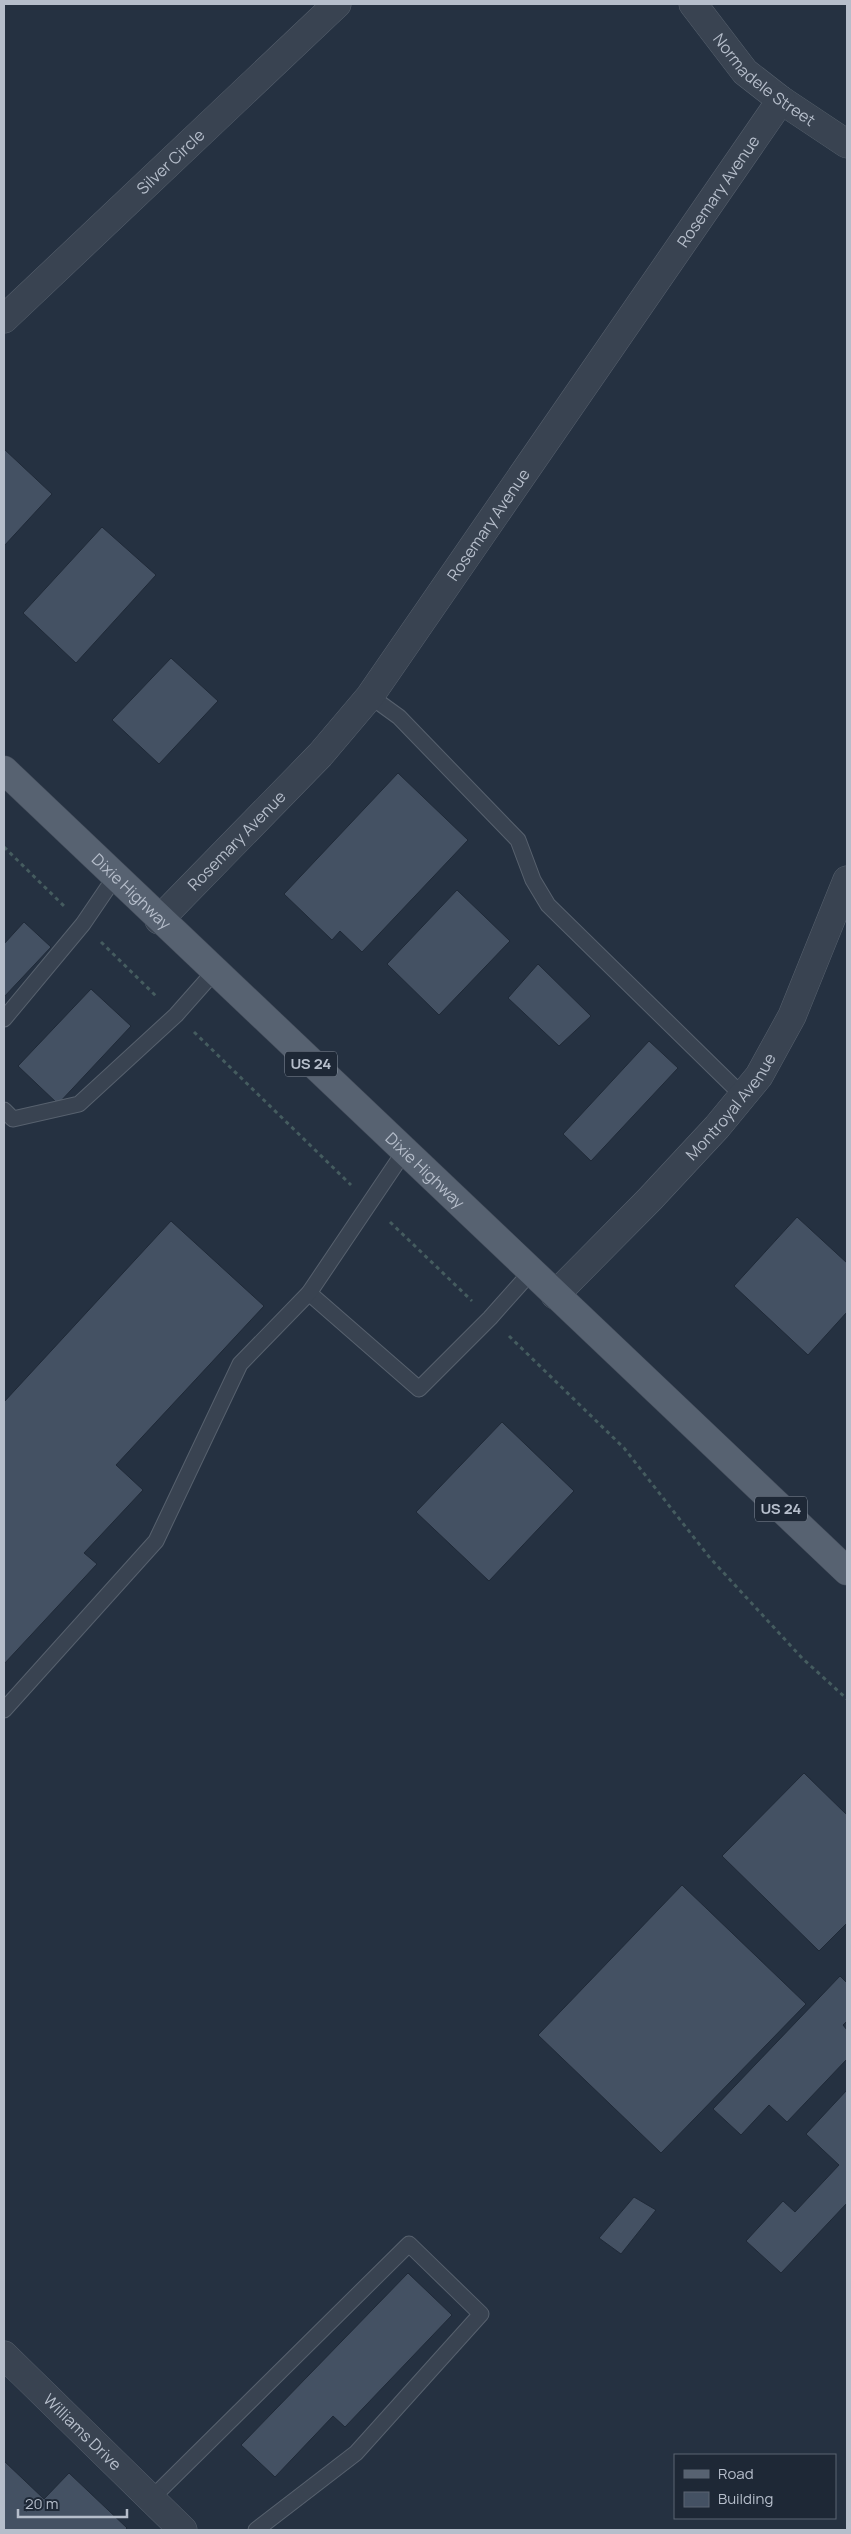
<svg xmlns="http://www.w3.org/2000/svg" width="851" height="2534" font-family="Manrope,sans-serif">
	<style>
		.building { fill: #445163; stroke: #202a38 }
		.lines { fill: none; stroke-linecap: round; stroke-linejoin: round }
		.service-casing { stroke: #57616e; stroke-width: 17 }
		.minor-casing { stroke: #57616e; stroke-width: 29 }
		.primary-casing { stroke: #434c5a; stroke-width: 29 }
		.path { stroke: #455c5f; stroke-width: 3; stroke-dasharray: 4 4; stroke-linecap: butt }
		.service { stroke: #394351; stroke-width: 15 }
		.minor { stroke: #394351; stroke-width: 28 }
		.primary { stroke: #576271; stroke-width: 28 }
		.labels { text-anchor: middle; stroke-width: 4; stroke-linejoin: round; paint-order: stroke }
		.shield { fill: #1e2836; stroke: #88919e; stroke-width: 1 }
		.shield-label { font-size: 15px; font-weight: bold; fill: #b6becb }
		.street-label { font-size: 16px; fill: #b6becb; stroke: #1e2836 }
	</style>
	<rect width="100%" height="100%" fill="#253141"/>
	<g class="building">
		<polygon points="4,449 52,494 4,546"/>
		<polygon points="102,527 156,575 76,663 23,613"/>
		<polygon points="171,658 218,701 159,764 112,720"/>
		<polygon points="398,773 468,840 362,952 340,931 332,940 284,894"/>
		<polygon points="457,890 510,941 439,1015 387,964"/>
		<polygon points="24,922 51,947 4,997 4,944"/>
		<polygon points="538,964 591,1016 559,1046 508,998"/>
		<polygon points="91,989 131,1026 58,1104 18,1066"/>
		<polygon points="649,1041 678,1068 591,1161 563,1134"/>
		<polygon points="797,1217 847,1263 847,1312 808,1355 734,1286"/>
		<polygon points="171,1221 264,1306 116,1465 143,1490 84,1553 97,1564 4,1664 4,1402"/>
		<polygon points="502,1422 574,1491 489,1581 416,1512"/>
		<polygon points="804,1773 847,1815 847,1923 819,1951 722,1856"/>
		<polygon points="682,1885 806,2004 661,2153 538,2035"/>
		<polygon points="840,1976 847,1983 847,2021 843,2025 847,2030 847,2059 787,2122 769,2105 741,2135 713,2109"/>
		<polygon points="847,2090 847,2203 781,2273 746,2241 783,2201 795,2212 839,2165 806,2134"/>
		<polygon points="634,2197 656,2210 621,2254 599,2238"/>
		<polygon points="408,2273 452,2315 345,2427 333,2416 275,2477 241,2445"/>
		<polygon points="4,2461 44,2499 69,2473 127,2528 125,2530 4,2530"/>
	</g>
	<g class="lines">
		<defs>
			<g id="service">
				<polyline points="370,696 399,717 518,840 533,880 548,905 743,1096"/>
				<polyline points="4,1019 83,924 115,877"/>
				<polyline points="4,1110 13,1119 79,1104 176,1015 214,972"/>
				<polyline points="309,1293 419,1389 490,1318 531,1272"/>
				<polyline points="4,1710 156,1541 240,1364 309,1293 404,1152"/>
				<polyline points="152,2498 409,2244 481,2314 356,2453 256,2530"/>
			</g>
			<g id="minor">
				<path id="s1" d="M 693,4 L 745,72 L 781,100 L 847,144"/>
				<path id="s2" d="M 4,319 L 337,4"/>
				<path id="s3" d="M 159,920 L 320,755 L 370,696 L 781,100"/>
				<path id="s4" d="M 555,1295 L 650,1199 L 717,1127 L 759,1076 L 792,1016 L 847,880"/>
				<path id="s5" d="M 4,2355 L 183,2530"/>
			</g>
			<g id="primary">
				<path id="s6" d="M 4,770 L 847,1571"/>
			</g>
		</defs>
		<use href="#service" class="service-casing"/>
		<use href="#minor" class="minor-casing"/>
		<use href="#primary" class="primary-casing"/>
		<g class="path">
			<polyline points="4,847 64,906"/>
			<polyline points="101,942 157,997"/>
			<polyline points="194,1032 351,1185"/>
			<polyline points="390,1222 472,1301"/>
			<polyline points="509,1336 624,1448 710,1558 802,1658 847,1699"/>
		</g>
		<use href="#service" class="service"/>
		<use href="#minor" class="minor"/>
		<use href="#primary" class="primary"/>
	</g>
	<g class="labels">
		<g class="shield">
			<rect x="285" y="1051.5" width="52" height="25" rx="4"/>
			<rect x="755" y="1496.5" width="52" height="25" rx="4"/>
		</g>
		<g class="shield-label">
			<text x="311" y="1069">US 24</text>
			<text x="781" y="1514">US 24</text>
		</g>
		<g class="street-label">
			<text dy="6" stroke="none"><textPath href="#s1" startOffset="105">Normadele Street</textPath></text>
			<text dy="6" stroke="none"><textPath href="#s2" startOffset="229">Silver Circle</textPath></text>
			<text dy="6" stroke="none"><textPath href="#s3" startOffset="921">Rosemary Avenue</textPath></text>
			<text dy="6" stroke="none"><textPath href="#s3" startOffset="516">Rosemary Avenue</textPath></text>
			<text dy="6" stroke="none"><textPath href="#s3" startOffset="111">Rosemary Avenue</textPath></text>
			<text dy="6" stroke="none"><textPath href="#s6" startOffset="176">Dixie Highway</textPath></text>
			<text dy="6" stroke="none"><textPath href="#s4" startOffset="258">Montroyal Avenue</textPath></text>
			<text dy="6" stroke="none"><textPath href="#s6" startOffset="581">Dixie Highway</textPath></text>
			<text dy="6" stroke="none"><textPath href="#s5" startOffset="110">Williams Drive</textPath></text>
		</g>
	</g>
	<rect width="851" height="2534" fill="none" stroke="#b6becb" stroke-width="10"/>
	<rect x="674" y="2454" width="162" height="65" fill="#1e2836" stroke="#5b6472"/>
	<rect x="684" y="2470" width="25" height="8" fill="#576271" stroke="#5b6472"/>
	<text x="718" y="2479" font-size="15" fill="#b6becb">Road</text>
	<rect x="684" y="2492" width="25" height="15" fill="#445163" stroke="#5b6472"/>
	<text x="718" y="2504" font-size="15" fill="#b6becb">Building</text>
	<path d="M18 2509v8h109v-8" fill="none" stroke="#b6becb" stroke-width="2.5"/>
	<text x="25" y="2509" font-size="15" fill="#b6becb" stroke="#1e2836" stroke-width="4" paint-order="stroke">20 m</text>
</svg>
